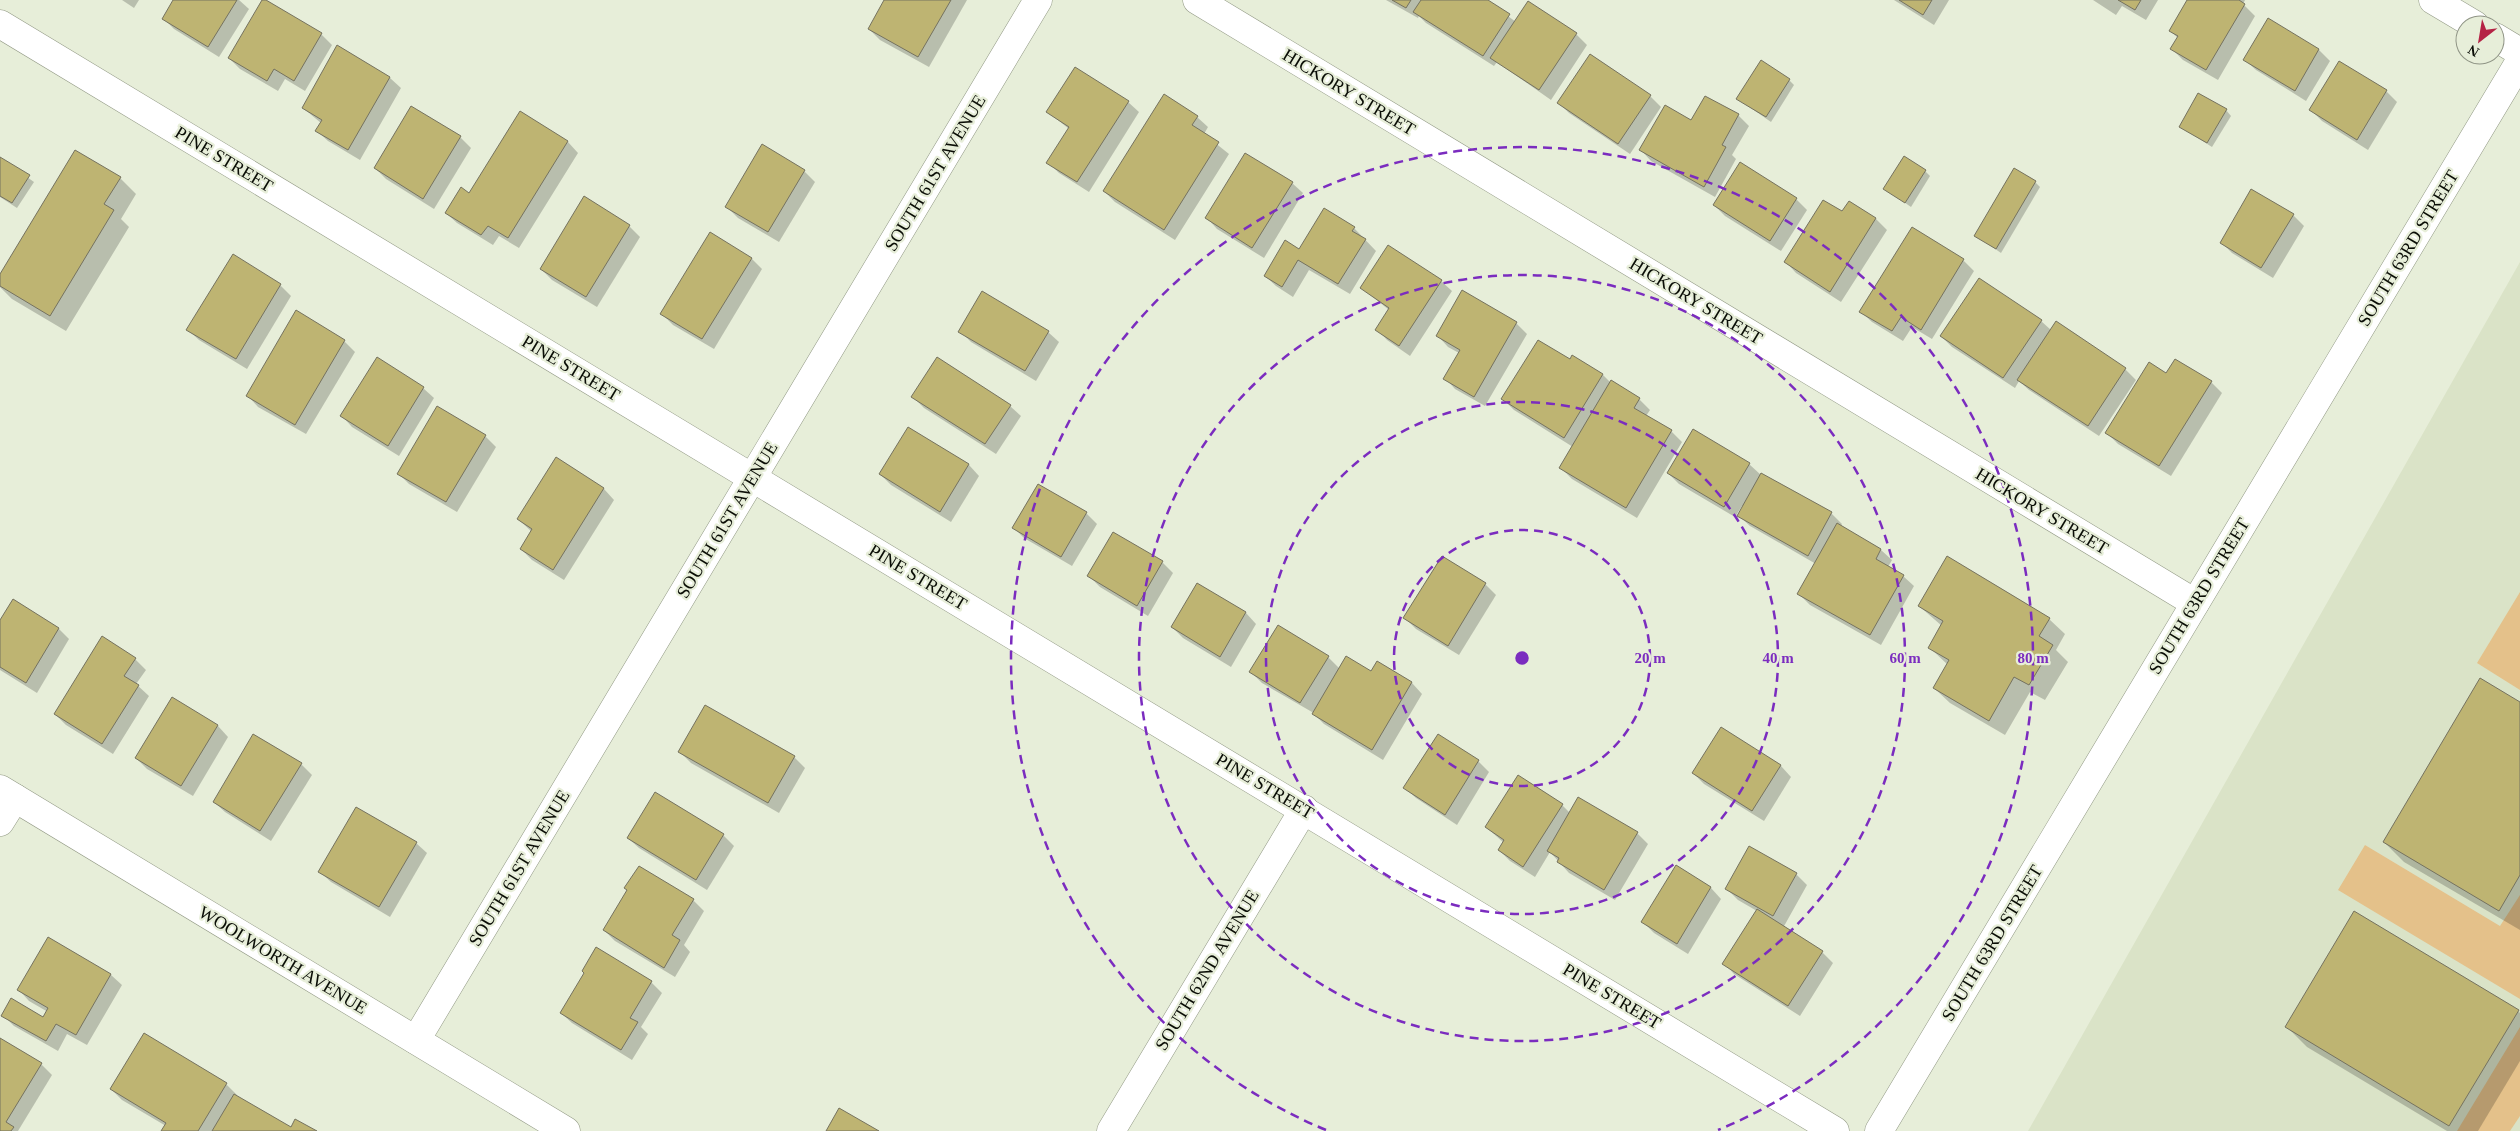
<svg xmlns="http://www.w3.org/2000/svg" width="2520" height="1131" font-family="'Times New Roman',serif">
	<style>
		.built { fill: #dae3c7 }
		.green { fill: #e4c18a }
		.shadow { fill: #0003 }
		.building { fill: #beb472; stroke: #75725f }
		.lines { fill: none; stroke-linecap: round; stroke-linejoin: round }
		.minor-casing { stroke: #929985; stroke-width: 29 }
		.minor { stroke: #fff; stroke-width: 28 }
		.ring { fill: none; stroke: #7b2cbf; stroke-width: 2.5; stroke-dasharray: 9 6 }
		.labels { text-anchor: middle; stroke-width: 4.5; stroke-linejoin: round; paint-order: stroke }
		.street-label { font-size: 18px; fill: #0a0d06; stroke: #e7eed9 }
		.centre { fill: #7b2cbf; stroke: #e7eed9; stroke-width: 2.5 }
		.ring-label { font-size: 15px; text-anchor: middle; font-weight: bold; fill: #7b2cbf; stroke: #e7eed9; stroke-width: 4.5; stroke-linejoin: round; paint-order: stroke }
	</style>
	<rect width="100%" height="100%" fill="#e7eed9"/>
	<polygon class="built" points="2520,262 2520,1131 2028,1131"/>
	<g class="green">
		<polygon points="2520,592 2520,690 2477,663"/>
		<polygon points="2365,845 2500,926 2520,895 2520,999 2338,890"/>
		<polygon points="2520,1027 2520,1116 2510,1131 2457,1131"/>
	</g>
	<g class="shadow">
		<polygon points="122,0 139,0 134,8"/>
		<polygon points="175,0 239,0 249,9 219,57 174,29 163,18"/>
		<polygon points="264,0 321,34 332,45 305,91 285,79 278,91 240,69 229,58"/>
		<polygon points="886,0 967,0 929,67 880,40 869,29"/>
		<polygon points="1386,0 1486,0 1516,22 1576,34 1587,45 1551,100 1497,62 1494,66 1426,23 1419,16 1418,18"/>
		<polygon points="1894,0 1949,0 1934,25"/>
		<polygon points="2093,0 2158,0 2146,20 2122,6 2116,15"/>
		<polygon points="2188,0 2245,0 2243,4 2255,16 2218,80 2183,60 2172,49 2178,38 2170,31"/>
		<polygon points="2268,20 2319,50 2330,61 2306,101 2256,70 2245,60"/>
		<polygon points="338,47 390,78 401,88 360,160 328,141 317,131 321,123 303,108"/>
		<polygon points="1789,80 1794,85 1771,122 1738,99"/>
		<polygon points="2386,91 2397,102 2368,150 2322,121 2311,110"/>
		<polygon points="1650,96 1661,107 1630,154 1569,113 1559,103"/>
		<polygon points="1128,102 1139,112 1089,192 1059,173 1048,162 1069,129 1048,112"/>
		<polygon points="2226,110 2231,116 2212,147 2181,127"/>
		<polygon points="520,113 568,142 578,153 519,248 499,236 493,245 457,223 446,213 470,194"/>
		<polygon points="1738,115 1749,126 1732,155 1736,159 1715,197 1651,161 1641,150 1691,122"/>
		<polygon points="1197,117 1208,127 1204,134 1229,154 1175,240 1115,202 1104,191"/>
		<polygon points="460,137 471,148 434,209 386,179 375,168"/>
		<polygon points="0,158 34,182 17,208 0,197"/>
		<polygon points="804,171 815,182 779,242 738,218 727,207"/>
		<polygon points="1925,171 1930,176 1911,207 1885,189"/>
		<polygon points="120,178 136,194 121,219 129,227 66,331 12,299 0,287 0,277"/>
		<polygon points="2035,182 2040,187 2001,253 1975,235"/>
		<polygon points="1292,183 1303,193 1264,258 1217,229 1207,218"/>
		<polygon points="1796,199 1807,210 1781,251 1725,216 1714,205"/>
		<polygon points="1850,202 1876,219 1887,230 1841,302 1796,273 1786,262 1843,213"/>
		<polygon points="2293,215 2304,226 2273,278 2232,253 2221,242"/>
		<polygon points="629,226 640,237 597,307 552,280 541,269"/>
		<polygon points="1354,228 1376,251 1350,294 1309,270 1293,297 1276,286 1265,276 1300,250"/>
		<polygon points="1912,228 1963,260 1974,271 1932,339 1912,327 1903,341 1872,322 1861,312"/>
		<polygon points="752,259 762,269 714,349 673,325 662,314"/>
		<polygon points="1441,281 1452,291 1410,356 1387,340 1377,329 1389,310 1362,288"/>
		<polygon points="280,285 291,296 247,369 199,340 188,330"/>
		<polygon points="2041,321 2051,330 2125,369 2136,380 2099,436 2029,390 2019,381 2015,388 1952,347 1941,336"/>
		<polygon points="1516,323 1527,334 1485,406 1455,389 1445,378 1459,353 1448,347 1438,336"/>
		<polygon points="960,331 1048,332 1059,342 1036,381 971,342"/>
		<polygon points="344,341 355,352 306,434 258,407 248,396"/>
		<polygon points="1573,357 1603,375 1611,383 1639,399 1650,410 1646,416 1671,431 1682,442 1637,518 1572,479 1561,468 1573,447 1514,410 1503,399 1570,361"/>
		<polygon points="2167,375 2211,382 2222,393 2171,476 2118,444 2107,433"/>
		<polygon points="423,388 434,398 399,456 352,427 342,416"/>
		<polygon points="913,397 1010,406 1021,416 996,454 924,408"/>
		<polygon points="437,408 485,436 496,447 457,512 409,484 398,473"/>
		<polygon points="909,428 969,465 979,476 951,522 891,485 880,474"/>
		<polygon points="556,459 604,489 614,500 564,580 532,560 521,549 532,532 518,519"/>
		<polygon points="1749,464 1761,475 1831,513 1842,524 1841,526 1881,550 1892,560 1888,567 1903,576 1914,586 1881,645 1810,605 1799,594 1816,564 1750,526 1739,516 1744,507 1742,506 1735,517 1679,484 1668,473"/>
		<polygon points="1038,485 1086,513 1097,524 1072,566 1024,538 1013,527"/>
		<polygon points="1443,558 1485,584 1496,595 1459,655 1416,629 1405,618"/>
		<polygon points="1162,562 1173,573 1148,616 1100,587 1089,576"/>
		<polygon points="1197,585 1246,613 1256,624 1231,667 1183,638 1172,627"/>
		<polygon points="1919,606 2049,619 2065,634 2056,650 2068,662 2045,700 2030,692 2005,735 1950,703 1934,688 1948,665 1930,648 1942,626"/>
		<polygon points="0,622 59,629 69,639 37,693 0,670"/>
		<polygon points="1328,657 1340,669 1372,673 1377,663 1412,683 1422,694 1383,760 1324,724 1312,712 1262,683 1251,672"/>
		<polygon points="135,659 146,670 136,684 149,696 113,754 66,725 55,714"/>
		<polygon points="172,698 218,726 228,737 193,796 147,769 136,758"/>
		<polygon points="2520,703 2520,930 2404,862 2384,842"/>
		<polygon points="1721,728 1781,766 1791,777 1764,821 1704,784 1693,773"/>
		<polygon points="1438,736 1478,761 1489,772 1457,825 1416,798 1405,788"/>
		<polygon points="680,752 794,757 805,768 779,813 691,763"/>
		<polygon points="301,764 312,775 271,841 225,812 214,802"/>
		<polygon points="1562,805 1570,813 1637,833 1648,844 1615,900 1569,873 1550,852 1535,877 1510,861 1499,850 1504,843 1486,827"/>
		<polygon points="723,835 734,846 707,890 639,848 628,838"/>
		<polygon points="416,843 427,853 390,917 331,882 320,872"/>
		<polygon points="639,867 693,900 704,911 684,945 690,952 675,977 615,941 604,930 628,891"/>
		<polygon points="1796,874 1807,885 1783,928 1822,952 1833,963 1800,1016 1734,974 1724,963 1757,911 1738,900 1727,889"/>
		<polygon points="1711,888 1721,899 1688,954 1654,933 1643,922"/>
		<polygon points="49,939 111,975 122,985 87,1045 67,1034 58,1051 14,1026 3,1015 43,1018 48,1012 29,1001 19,990"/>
		<polygon points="586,973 651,982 662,993 641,1027 648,1034 632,1060 572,1023 561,1013"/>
		<polygon points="2518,1011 2520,1013 2520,1061 2478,1131 2447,1131 2307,1047 2287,1027"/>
		<polygon points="0,1040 41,1064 52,1075 18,1131 0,1131"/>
		<polygon points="226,1084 237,1095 236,1096 291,1128 314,1131 163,1131 166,1126 122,1100 111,1089"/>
	</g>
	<g class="building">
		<polygon points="173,0 237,0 208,47 162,19"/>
		<polygon points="262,0 266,0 322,33 294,81 274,69 267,81 228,58"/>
		<polygon points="884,0 951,0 918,57 868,29"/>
		<polygon points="1392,0 1411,0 1406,8"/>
		<polygon points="1421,0 1488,0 1510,14 1483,56 1413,12"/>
		<polygon points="1899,0 1932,0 1923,15"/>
		<polygon points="2118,0 2141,0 2135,10"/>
		<polygon points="2187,0 2239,0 2245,4 2206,70 2170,49 2178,36 2169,31"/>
		<polygon points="1528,1 1577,33 1539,90 1490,58"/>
		<polygon points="2268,18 2319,49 2295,91 2243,60"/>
		<polygon points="337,45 390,77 348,150 315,131 322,120 302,108"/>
		<polygon points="1590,54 1651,95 1618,144 1557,103"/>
		<polygon points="1761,60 1790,79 1766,117 1736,99"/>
		<polygon points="2339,61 2387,90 2357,140 2309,110"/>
		<polygon points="1075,67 1129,101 1077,182 1046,163 1069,127 1046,112"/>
		<polygon points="2198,93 2227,109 2207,143 2179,127"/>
		<polygon points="1164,94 1198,116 1192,125 1219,142 1164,230 1103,191"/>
		<polygon points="1705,96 1739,114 1722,145 1726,147 1704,187 1639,150 1665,105 1691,120"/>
		<polygon points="411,106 461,136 423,199 374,168"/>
		<polygon points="520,111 568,141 508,238 488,226 481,235 445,213 461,187 469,193"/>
		<polygon points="762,144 805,170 768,232 725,207"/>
		<polygon points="75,150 121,177 104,204 114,210 50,316 0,286 0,274"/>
		<polygon points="1245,153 1293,182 1252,248 1205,218"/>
		<polygon points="1904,156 1926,170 1905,203 1883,189"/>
		<polygon points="0,157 30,175 12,203 0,196"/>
		<polygon points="1740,162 1797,198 1770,241 1713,205"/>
		<polygon points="2014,168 2036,181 1996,249 1974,236"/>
		<polygon points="2251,189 2294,214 2261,268 2220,243"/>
		<polygon points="584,196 630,225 586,297 540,269"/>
		<polygon points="1823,200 1842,211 1849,201 1876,218 1830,292 1784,262"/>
		<polygon points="1324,208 1355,227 1352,231 1366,239 1338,284 1298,260 1282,287 1264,276 1285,240 1299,249"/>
		<polygon points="1912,227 1964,259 1921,330 1901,317 1892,331 1859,312"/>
		<polygon points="710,232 752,258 702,339 660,314"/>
		<polygon points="1388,245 1442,280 1399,346 1375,330 1389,308 1360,288"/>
		<polygon points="233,254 281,284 236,359 186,330"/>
		<polygon points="1979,278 2042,320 2003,378 1940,336"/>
		<polygon points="1462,290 1517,322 1474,397 1443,379 1460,350 1436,336"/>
		<polygon points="982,291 1049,331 1025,371 958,332"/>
		<polygon points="296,310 345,340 295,425 246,396"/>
		<polygon points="2056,321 2126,368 2088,426 2017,380"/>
		<polygon points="1538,340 1570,359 1572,355 1603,374 1564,438 1501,399"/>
		<polygon points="377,357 424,387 388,446 340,416"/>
		<polygon points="937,357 1011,405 985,444 911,397"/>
		<polygon points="2175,359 2212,381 2159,466 2105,433 2149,362 2166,373"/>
		<polygon points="1611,380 1640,398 1634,408 1672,430 1626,508 1559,468"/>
		<polygon points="437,406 486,435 446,502 397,474"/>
		<polygon points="908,427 969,464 940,512 879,474"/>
		<polygon points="1693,429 1750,463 1724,507 1667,473"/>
		<polygon points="556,457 604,488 553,570 520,549 532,529 517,519"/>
		<polygon points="1761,473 1832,512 1808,556 1737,516"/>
		<polygon points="1038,484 1087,512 1061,557 1012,528"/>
		<polygon points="1837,523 1881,549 1876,559 1904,575 1870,635 1797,594"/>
		<polygon points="1113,532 1163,561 1137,606 1087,576"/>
		<polygon points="1442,556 1486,583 1448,646 1403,618"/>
		<polygon points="1947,556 2050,618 2039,636 2053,645 2029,685 2014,677 1989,721 1933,688 1949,660 1928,648 1943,621 1918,606"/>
		<polygon points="1197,583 1246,612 1220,657 1171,627"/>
		<polygon points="13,599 59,628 26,683 0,667 0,620"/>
		<polygon points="1278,625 1329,656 1300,703 1249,672"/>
		<polygon points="102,636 136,658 124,676 139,685 102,744 54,714"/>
		<polygon points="1346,656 1371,671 1377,661 1412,682 1372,750 1312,714"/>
		<polygon points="2480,678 2520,702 2520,875 2499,911 2383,842"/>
		<polygon points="172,697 218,725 181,786 135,758"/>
		<polygon points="705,705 795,756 768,803 678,752"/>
		<polygon points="1721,727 1781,765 1752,811 1692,773"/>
		<polygon points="253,734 302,763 260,831 213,802"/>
		<polygon points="1438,734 1479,760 1445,815 1403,788"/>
		<polygon points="1518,775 1563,804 1523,867 1498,850 1504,840 1485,827"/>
		<polygon points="655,792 724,834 696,880 627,838"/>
		<polygon points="1578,797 1638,832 1604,890 1557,862 1559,858 1547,851"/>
		<polygon points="356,807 417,842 379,907 318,872"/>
		<polygon points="1749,846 1797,873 1773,916 1725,889"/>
		<polygon points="1676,865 1711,887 1677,944 1641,922"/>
		<polygon points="639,866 694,899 672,935 680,940 664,968 603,930 627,890 624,888"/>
		<polygon points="1757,909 1823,951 1788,1006 1722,964"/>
		<polygon points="2354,911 2519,1010 2449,1126 2285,1027"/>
		<polygon points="48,937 111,974 76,1035 56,1024 46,1041 1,1016 11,998 43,1017 48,1008 17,990"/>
		<polygon points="596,947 652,981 630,1018 638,1022 621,1050 560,1013 584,973 582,971"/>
		<polygon points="144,1033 227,1083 198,1131 161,1131 166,1123 110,1089"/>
		<polygon points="0,1038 42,1063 6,1122 14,1127 11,1131 0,1131"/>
		<polygon points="234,1094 291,1127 295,1119 317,1131 212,1131"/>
		<polygon points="839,1108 879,1131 826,1131"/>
	</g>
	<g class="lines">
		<defs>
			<g id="minor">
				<polyline points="1197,0 2195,603"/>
				<polyline points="2433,0 2475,25"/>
				<polyline points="0,24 1835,1131"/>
				<polyline points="2495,37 2520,52"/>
				<polyline points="0,789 566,1131"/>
				<polyline points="0,822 15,798"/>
				<polyline points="416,1040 1038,0"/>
				<polyline points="1111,1131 1304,809"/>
				<polyline points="1879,1131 2520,61"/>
			</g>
		</defs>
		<use href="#minor" class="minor-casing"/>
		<use href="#minor" class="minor"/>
	</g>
	<g class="ring">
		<circle cx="1522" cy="658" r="128"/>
		<circle cx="1522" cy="658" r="256"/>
		<circle cx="1522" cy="658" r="383"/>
		<path d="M1326 1130A511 511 0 1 1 1718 1130"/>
	</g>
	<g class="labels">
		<g class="street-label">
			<text transform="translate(1349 92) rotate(31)" y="6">HICKORY STREET</text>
			<text transform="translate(224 159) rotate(31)" y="6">PINE STREET</text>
			<text transform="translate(935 173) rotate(-59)" y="6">SOUTH 61ST AVENUE</text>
			<text transform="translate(2408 248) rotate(-59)" y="6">SOUTH 63RD STREET</text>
			<text transform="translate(1696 301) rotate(31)" y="6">HICKORY STREET</text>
			<text transform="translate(571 368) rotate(31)" y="6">PINE STREET</text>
			<text transform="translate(2042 511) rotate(31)" y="6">HICKORY STREET</text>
			<text transform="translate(727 520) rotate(-59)" y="6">SOUTH 61ST AVENUE</text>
			<text transform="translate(918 577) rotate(31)" y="6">PINE STREET</text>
			<text transform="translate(2199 596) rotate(-59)" y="6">SOUTH 63RD STREET</text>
			<text transform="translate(1265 786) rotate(31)" y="6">PINE STREET</text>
			<text transform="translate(519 868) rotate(-59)" y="6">SOUTH 61ST AVENUE</text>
			<text transform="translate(1992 943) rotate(-59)" y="6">SOUTH 63RD STREET</text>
			<text transform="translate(283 960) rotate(31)" y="6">WOOLWORTH AVENUE</text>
			<text transform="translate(1207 970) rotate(-59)" y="6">SOUTH 62ND AVENUE</text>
			<text transform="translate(1612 996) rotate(31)" y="6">PINE STREET</text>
		</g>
	</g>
	<circle cx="1522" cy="658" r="8" class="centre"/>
	<g class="ring-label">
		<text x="1650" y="663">20 m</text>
		<text x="1778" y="663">40 m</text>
		<text x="1905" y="663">60 m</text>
		<text x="2033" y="663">80 m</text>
	</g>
	<g transform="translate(2480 40) rotate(211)"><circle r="24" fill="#e7eed9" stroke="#8f9485"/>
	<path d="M0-4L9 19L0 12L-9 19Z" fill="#b52345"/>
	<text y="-8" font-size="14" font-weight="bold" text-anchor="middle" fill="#0a0d06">N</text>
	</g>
</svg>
